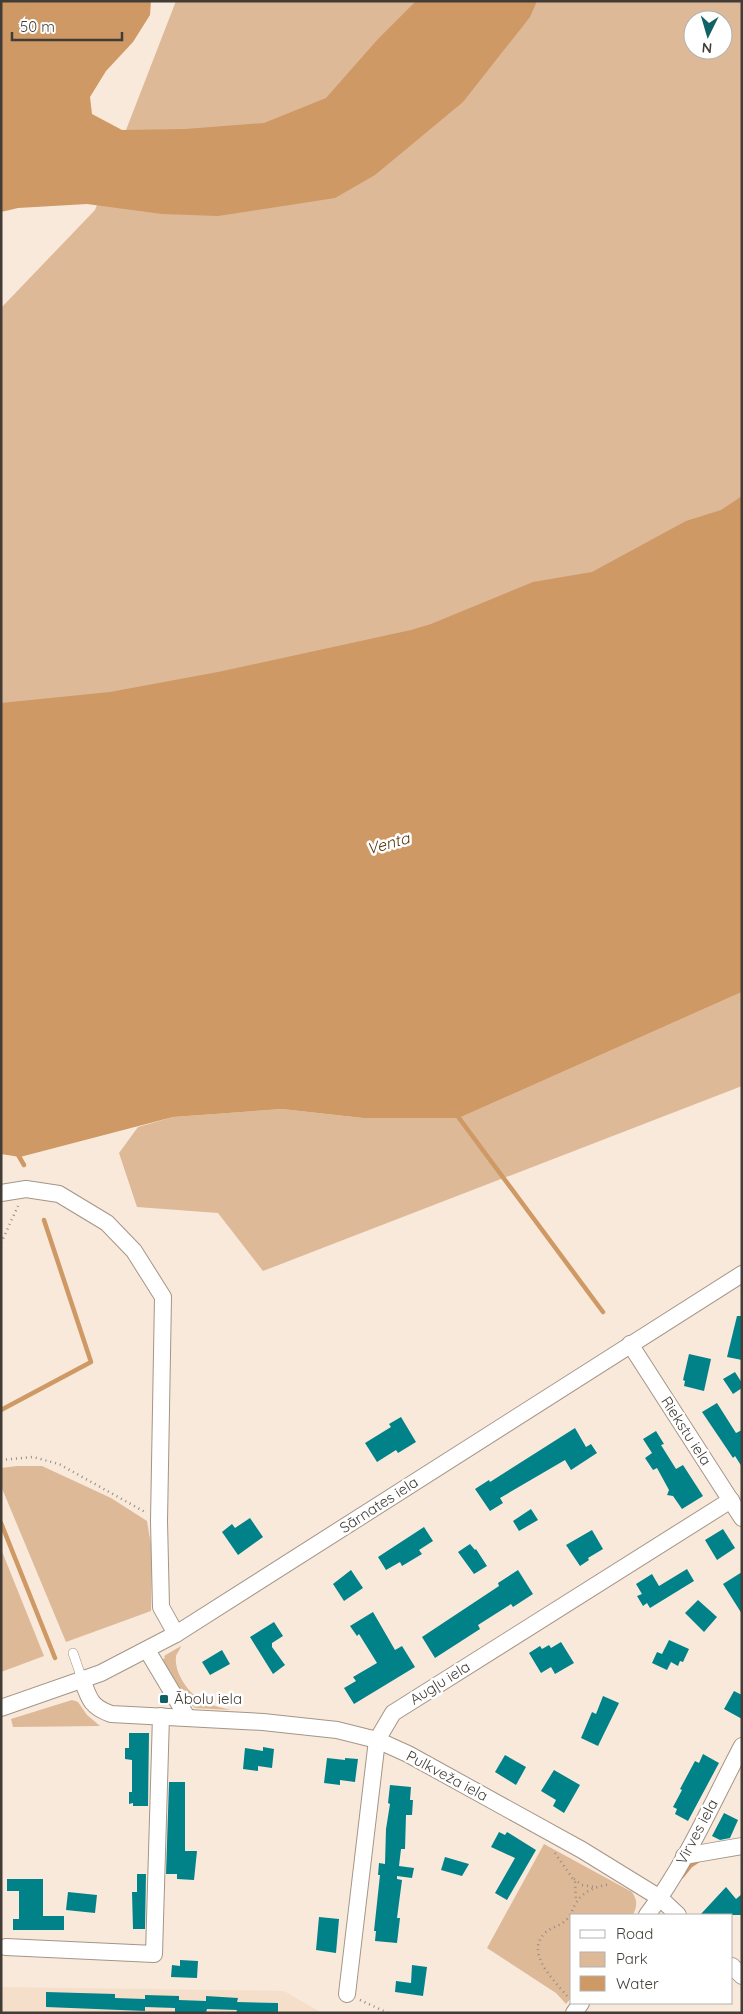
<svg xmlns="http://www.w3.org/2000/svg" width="743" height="2014" font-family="Quicksand,sans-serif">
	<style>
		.built { fill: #f5dfca }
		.green { fill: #ddb998; fill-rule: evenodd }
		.water { fill: #ce9964 }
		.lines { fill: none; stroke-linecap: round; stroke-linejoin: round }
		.stream { stroke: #ce9964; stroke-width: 4.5 }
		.building { fill: #018289 }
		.service-casing { stroke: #a49587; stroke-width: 10 }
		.minor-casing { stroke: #a49587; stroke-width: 18 }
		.path { stroke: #968b81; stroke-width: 2.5; stroke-dasharray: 1 4; stroke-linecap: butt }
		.service { stroke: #fff; stroke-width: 9 }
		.minor { stroke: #fff; stroke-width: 16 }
		.poi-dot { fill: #116267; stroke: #fff; stroke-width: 2 }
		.labels { text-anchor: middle; stroke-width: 5; stroke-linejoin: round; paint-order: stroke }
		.street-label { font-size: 15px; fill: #423c36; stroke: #fff }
		.poi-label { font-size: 15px; fill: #423c36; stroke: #fff; text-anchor: start }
		.water-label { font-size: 16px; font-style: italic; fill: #563207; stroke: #fff }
	</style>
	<rect width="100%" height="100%" fill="#f9e9da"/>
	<polygon class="built" points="1,1987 284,1991 322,2013 1,2013"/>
	<g class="green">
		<path d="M 176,1 L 742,1 L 742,660 L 1,862 L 1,308 L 95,210 ZM 693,20 L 723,20 L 723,50 L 693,50 Z"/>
		<polygon points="742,992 742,1086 263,1271 218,1213 137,1207 119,1153 138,1127 173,1117 282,1109 363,1118 459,1118"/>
		<polygon points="17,1466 42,1466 111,1498 147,1521 152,1551 151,1611 66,1642 1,1486 1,1468"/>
		<polygon points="1,1549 44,1656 1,1672"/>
		<path d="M 181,1646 C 180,1650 177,1653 176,1656 C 174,1674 189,1694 204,1702 C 213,1706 223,1708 231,1710 L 195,1708 L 185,1699 L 162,1660 L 165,1658 L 164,1656 Z"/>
		<polygon points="72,1700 78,1702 87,1715 100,1726 13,1727 11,1719"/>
		<path d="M 544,1844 L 632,1892 C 638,1901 637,1906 633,1915 L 572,1915 L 572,1997 L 566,2004 L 556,1993 L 487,1948 Z"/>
	</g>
	<g class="water">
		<polygon points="1,1 151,1 150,15 133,42 106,71 90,97 92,114 122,130 185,129 264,123 326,98 378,39 416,1 537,1 530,17 463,102 375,175 335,198 218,216 162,214 87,204 18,208 1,212"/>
		<polygon points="742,496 742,992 459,1118 363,1118 282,1109 173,1117 20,1157 1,1154 1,703 110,692 218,672 411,630 431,624 533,582 592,572 686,521 721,510"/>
	</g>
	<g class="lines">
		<g class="stream">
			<polyline points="457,1113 459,1118 603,1312"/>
			<polyline points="17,1153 24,1165"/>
			<polyline points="1,1410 91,1362 44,1220"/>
			<polyline points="1,1523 55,1658"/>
			<polyline points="682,1876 690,1866 699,1860"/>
		</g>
	</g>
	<g class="building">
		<polygon points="737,1316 742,1316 742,1360 727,1357"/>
		<polygon points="689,1354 711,1359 704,1391 684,1386 685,1381 683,1380"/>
		<polygon points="735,1372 742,1383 742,1388 733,1394 723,1379"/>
		<polygon points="717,1403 736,1433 742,1430 742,1467 735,1456 733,1458 727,1449 702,1412"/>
		<polygon points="401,1417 416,1442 398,1453 396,1450 377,1462 365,1443 391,1427 389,1424"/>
		<polygon points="575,1428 586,1447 591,1444 597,1453 571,1470 565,1460 500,1498 503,1503 490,1511 475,1489 489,1480 490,1482"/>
		<polygon points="656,1431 664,1444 661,1445 676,1469 683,1465 703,1496 682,1509 673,1496 667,1495 669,1490 657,1468 653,1470 645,1458 652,1453 643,1439"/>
		<polygon points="531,1509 538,1520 519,1531 513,1521"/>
		<polygon points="250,1518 263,1537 238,1555 222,1532 232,1524 235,1528"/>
		<polygon points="424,1527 433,1541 419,1550 422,1554 402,1566 400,1562 386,1570 378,1557"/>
		<polygon points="723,1529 735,1548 717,1560 705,1540"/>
		<polygon points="592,1530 603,1549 588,1558 589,1560 580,1566 566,1545"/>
		<polygon points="470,1544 475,1550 476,1549 487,1566 474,1574 458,1552"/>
		<polygon points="687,1569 694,1581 650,1608 647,1603 643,1606 637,1596 642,1594 636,1584 652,1574 659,1586"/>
		<polygon points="351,1570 363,1588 344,1601 333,1584"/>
		<polygon points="518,1570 533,1594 513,1607 511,1604 478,1625 480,1629 435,1658 422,1637 499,1586 498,1583"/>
		<polygon points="742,1572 742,1614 723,1584"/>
		<polygon points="698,1600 717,1617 704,1632 685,1613"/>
		<polygon points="373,1612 395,1650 402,1646 415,1667 354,1704 344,1688 356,1681 353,1677 377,1663 359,1634 357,1636 350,1626"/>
		<polygon points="274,1622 283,1636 272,1643 272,1647 285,1665 273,1674 250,1637"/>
		<polygon points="669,1640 689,1649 683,1662 680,1661 678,1666 671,1662 667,1670 652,1663 657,1652 662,1654"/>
		<polygon points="561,1642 574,1663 555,1674 551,1667 541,1673 529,1653 540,1646 542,1649 549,1645 551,1648"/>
		<polygon points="222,1650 230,1664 210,1675 202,1662"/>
		<polygon points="734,1691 742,1695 742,1719 724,1709"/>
		<polygon points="603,1696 619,1703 598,1746 581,1738 592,1712 596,1714"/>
		<polygon points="129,1733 149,1733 148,1806 133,1806 133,1803 129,1804 129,1792 132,1792 132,1760 125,1759 125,1748 129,1748"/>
		<polygon points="263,1747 274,1749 272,1768 258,1766 258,1771 243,1769 245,1748 263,1751"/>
		<polygon points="703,1754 719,1763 688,1821 675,1814 677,1809 673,1807 682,1790 680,1789 695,1761 699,1763"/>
		<polygon points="505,1755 526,1767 516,1785 495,1772"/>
		<polygon points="327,1758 345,1760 345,1758 358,1759 355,1782 340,1780 340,1785 324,1783"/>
		<polygon points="554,1770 580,1785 564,1813 553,1806 556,1800 541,1791"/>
		<polygon points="169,1782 185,1782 185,1851 197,1851 194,1880 177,1879 177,1874 166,1874"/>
		<polygon points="390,1785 411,1787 410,1800 413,1800 412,1815 406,1815 405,1849 401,1849 399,1866 414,1868 412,1878 397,1876 397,1879 402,1880 397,1918 400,1918 397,1943 375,1941 376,1931 374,1931 380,1875 378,1875 379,1863 385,1864 386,1829 390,1804 388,1803"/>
		<polygon points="724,1813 738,1820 730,1838 720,1840 712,1836"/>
		<polygon points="499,1832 505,1835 507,1832 536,1850 507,1900 495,1893 515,1858 491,1847"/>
		<polygon points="445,1857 469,1864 462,1876 441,1870"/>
		<polygon points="137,1874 146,1874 145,1929 133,1929 132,1892 137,1892"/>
		<polygon points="7,1879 43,1879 43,1916 64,1916 64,1930 13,1930 13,1919 19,1919 19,1891 7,1891"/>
		<polygon points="726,1887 736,1899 742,1894 742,1915 700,1915"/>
		<polygon points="68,1892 97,1895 95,1913 66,1910"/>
		<polygon points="319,1917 339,1919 336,1953 316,1950"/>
		<polygon points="180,1960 198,1961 197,1978 171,1977 172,1965 180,1966"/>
		<polygon points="412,1965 427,1967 423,1996 395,1992 396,1981 411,1983"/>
		<polygon points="46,1992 115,1994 115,1998 145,1999 145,1995 179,1996 179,2000 206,2001 206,1996 238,1998 237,2002 278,2003 278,2013 236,2013 237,2010 207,2009 206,2013 175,2012 175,2008 145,2007 145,2011 46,2007"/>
	</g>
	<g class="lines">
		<defs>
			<polyline id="service" points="73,1653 82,1679"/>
			<g id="minor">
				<polyline points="1,1193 26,1189 59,1194 107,1223 134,1251 163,1297 159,1521 161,1607 176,1634"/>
				<polyline points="630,1344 742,1518"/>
				<polyline points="147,1650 187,1717"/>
				<path d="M 82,1679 C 89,1699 91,1707 111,1714 L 263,1722 L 337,1730 L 377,1740 L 408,1754 L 582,1850 L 660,1898 L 678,1915"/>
				<polyline points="1,1708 101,1673 176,1634 742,1274"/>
				<polyline points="684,1856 742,1846"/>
				<path d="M 647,1915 C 686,1864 712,1803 742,1746"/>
				<polyline points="6,1947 154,1954 161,1716"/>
				<polyline points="732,1966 742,1976"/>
				<polyline points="347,1994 377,1740 393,1713 731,1500"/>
				<polyline points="574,2013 581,2003"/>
			</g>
		</defs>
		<use href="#service" class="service-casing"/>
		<use href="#minor" class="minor-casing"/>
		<g class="path">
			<polyline points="1,1243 18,1206"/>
			<polyline points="1,1460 33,1457 59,1464 145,1512"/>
			<polyline points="555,1853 575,1882 576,1901"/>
			<polyline points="574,1879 582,1885 594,1887"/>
			<path d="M 567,1996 C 555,1981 524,1953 545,1933 C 551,1927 561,1926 567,1919 C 571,1915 572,1910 575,1905 C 582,1891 595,1887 610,1884"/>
			<polyline points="360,2000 388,2013"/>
		</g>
		<use href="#service" class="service"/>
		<use href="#minor" class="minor"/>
	</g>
	<rect class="poi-dot" x="159" y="1694" width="10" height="10" rx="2.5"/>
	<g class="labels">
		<g class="street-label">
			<text transform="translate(686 1431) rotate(57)" y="5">Riekstu iela</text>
			<text transform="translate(379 1505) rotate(-33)" y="5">Sārnates iela</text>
			<text transform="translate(440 1683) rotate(-32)" y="5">Augļu iela</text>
			<text transform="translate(447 1776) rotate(28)" y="5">Pulkveža iela</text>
			<text transform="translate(697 1832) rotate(-62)" y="5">Virves iela</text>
		</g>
		<g class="poi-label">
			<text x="174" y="1704">Ābolu iela</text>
		</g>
		<g class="water-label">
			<text transform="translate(388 843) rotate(-16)" y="6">Venta</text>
		</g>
	</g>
	<rect width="743" height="2014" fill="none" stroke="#423c36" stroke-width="5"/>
	<rect x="570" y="1914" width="162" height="90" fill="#ffffff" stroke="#b3b1af"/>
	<rect x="580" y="1930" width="25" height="8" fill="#ffffff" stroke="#b3b1af"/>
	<text x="616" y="1939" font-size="15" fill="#423c36">Road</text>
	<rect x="580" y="1952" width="25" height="15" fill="#ddb998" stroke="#b3b1af"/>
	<text x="616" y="1964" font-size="15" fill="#423c36">Park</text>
	<rect x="580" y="1976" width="25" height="15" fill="#ce9964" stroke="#b3b1af"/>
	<text x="616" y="1989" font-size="15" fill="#423c36">Water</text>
	<g transform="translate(708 35) rotate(185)"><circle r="24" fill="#ffffff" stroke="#b3b1af"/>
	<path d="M0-4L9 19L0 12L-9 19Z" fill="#116267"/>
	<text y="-8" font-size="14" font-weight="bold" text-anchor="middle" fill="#423c36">N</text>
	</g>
	<path d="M12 32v8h110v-8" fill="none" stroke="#423c36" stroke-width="2.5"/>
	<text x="20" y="32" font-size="15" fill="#423c36" stroke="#ffffff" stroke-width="4" paint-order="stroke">50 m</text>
</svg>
